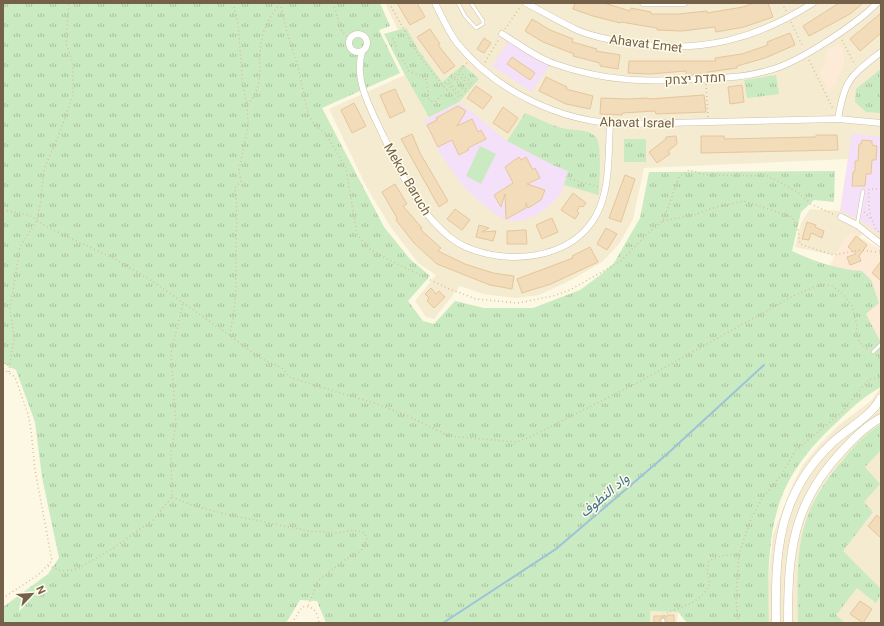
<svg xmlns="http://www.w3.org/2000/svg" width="884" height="626" font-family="Roboto,Vazirmatn,Heebo,sans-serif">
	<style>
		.residential { fill: #f4ebd1 }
		.commercial { fill: #fdead7 }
		.education { fill: #f5e0f9 }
		.grass { fill: url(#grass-tufts) }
		.pitch { fill: #caeac1 }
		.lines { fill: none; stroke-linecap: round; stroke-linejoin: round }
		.stream { stroke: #9dc3d8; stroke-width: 2 }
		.building { fill: #f3dcba; stroke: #e5c69a }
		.lane-casing { stroke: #cec1aa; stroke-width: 4 }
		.street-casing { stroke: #cec1aa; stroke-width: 7 }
		.secondary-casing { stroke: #d1c2a7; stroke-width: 9 }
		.path { stroke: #d7c09d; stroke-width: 1.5; stroke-dasharray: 1 3; stroke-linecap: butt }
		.lane { stroke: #fff; stroke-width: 3 }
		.street { stroke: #fff; stroke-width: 6 }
		.secondary { stroke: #fff; stroke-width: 8 }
		.labels { text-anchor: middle; stroke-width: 3; stroke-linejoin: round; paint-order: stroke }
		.street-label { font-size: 13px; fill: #756149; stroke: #fffbea }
		.water-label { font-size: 14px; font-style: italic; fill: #447590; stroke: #fffbea }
	</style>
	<defs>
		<pattern id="grass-tufts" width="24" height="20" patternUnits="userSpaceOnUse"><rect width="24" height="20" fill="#caeac1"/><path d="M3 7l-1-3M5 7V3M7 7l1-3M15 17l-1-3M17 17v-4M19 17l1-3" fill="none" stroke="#a9c19f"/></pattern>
	</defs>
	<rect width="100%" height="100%" fill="#fdf8e3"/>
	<g class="residential">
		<polygon points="385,3 881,3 881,247 863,234 833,255 795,247 801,223 810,209 840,211 848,159 644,168 633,219 619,244 602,262 571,280 539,295 516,298 484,294 460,286 434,319 426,317 415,301 436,275 418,263 390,226 367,188 329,109 405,75 384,34 398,30"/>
		<polygon points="881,387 881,623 769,623 768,584 773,535 792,486 803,465 821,443 838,426 872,400"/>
		<polygon points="650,611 678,612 677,623 650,623"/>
	</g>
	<g class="commercial">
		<polygon points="840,44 844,52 844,66 835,85 828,92 819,73 825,66 826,50"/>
		<polygon points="851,232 881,250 881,375 836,303 830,265 840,245"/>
	</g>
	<g class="education">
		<polygon points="509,40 549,66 532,92 492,66"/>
		<polygon points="459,103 476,115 504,139 555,166 569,171 560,195 551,204 539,214 524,220 513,221 503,219 491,211 471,194 459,181 440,153 424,120"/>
		<polygon points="852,133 881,137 881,235 859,219 840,211"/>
	</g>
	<g class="grass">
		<path d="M 3,3 L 380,3 L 390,26 L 379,30 L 400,73 L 322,108 L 384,227 L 410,259 L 430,276 L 408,301 L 423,321 L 434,324 L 455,301 L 484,308 L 533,308 L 580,290 L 599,276 L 614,263 L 640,218 L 649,172 L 835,171 L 834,202 L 814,200 L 801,212 L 792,251 C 815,262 837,269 862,271 L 871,280 L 879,303 L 866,314 L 881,343 L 881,387 C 864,396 848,411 834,425 C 809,448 786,477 777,511 C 767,546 768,586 769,623 L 687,623 L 678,612 L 650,611 L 650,623 L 326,623 L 317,601 L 300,600 L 286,623 L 3,623 L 3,607 L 48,574 L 59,558 L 42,477 L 35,422 L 16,370 L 3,363 Z"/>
		<polygon points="406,28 419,51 442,82 463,65 479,79 459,102 429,117 405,75 384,34"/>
		<polygon points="881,69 881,113 866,112 855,102 856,89"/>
		<polygon points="776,75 779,94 747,98 744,80"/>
		<path d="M 525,113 C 537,118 550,125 562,128 C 573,131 591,128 597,139 C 602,148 599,183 599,195 L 564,185 L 568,171 L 555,166 L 507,141 Z"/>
		<rect x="624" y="139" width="22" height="23"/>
		<path d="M 881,424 L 881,450 L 865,467 L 880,484 L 864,502 L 873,512 L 843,551 L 881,589 L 881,595 L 876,603 L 857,588 L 836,615 L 845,623 L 798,623 C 797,552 794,517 843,460 C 854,446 866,433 881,424 Z"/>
	</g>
	<polygon class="pitch" points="480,146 496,154 481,184 466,176"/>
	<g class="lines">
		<polyline class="stream" points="443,623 556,549 666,455 764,365"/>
	</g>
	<g class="building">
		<polygon points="397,3 417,3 425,17 410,25"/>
		<polygon points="575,3 604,3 630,11 631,8 651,12 651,14 679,14 707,11 707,13 743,7 754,3 768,3 773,17 744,27 716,32 715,27 682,31 657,30 657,28 621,22 620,23 593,16 573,9"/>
		<polygon points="839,3 863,3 850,14 809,36 803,26"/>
		<polygon points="881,13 881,33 860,51 850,39"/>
		<polygon points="532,19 550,30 573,39 572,42 597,49 596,51 620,55 618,69 600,66 600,63 573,56 574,54 543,42 525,31"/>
		<polygon points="430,29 440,44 438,45 455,66 444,74 417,37"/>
		<polygon points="790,33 795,45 765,58 737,66 737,68 708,72 708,74 686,75 686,71 650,74 628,73 629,61 716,61 715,58 742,54 768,45 767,42"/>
		<polygon points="484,38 491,43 484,53 477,49"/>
		<polygon points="512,57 535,73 530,80 507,64"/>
		<polygon points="546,77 567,87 566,89 593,96 590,109 566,104 539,91"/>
		<polygon points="742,85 744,102 730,104 728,87"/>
		<polygon points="476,86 492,97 483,109 467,98"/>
		<polygon points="395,89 405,111 390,118 380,95"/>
		<polygon points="704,95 706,112 656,114 655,111 622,113 622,115 600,114 601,98 627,99 648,98 649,99"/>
		<polygon points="354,103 366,126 352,133 341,110"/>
		<polygon points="458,106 466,111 457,126 472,119 478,132 481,130 486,139 468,148 469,150 459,155 452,140 438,147 427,125 437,120 436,118"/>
		<polygon points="503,107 518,118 508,133 493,123"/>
		<polygon points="412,134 420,153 448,201 439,207 401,139"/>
		<polygon points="816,135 837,135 838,150 701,153 701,136 724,136 724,139 816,137"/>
		<polygon points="676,136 677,144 668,151 670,154 657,163 649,152 666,139 666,137"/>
		<polygon points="862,140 872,141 872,145 877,146 876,160 872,160 871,174 866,174 865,186 852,186 853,172 855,171 855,161 858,161 859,144 861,144"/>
		<polygon points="519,157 521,160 526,157 533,170 535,168 540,178 527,184 545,190 541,200 528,208 526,203 526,208 506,219 505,194 501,207 494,195 513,183 505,167"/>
		<polygon points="625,175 635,179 621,222 609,218"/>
		<polygon points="395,184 407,204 403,206 422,228 420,229 441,248 438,251 465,264 493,273 514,276 512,289 490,285 437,264 414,243 396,220 397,218 382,192"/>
		<polygon points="573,193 586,203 583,207 580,206 577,211 579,213 575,219 561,210"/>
		<polygon points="455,209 470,220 462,230 447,219"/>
		<polygon points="552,218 558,232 542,239 536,225"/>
		<polygon points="807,222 816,225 815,227 824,231 822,238 811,233 809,240 802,239"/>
		<polygon points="479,225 489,228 482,232 496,231 493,241 476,237"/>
		<polygon points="606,228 617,234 607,250 597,244"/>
		<polygon points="526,230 527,244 507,244 507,231"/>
		<polygon points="856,236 867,245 859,256 861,261 850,265 847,257 856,254 848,247"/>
		<polygon points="590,247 598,262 551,284 522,293 517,279 573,258 572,256"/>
		<polygon points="881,261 881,281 872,273"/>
		<polygon points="431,288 436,294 439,291 445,297 434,308 427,301 429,298 425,294"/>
		<polygon points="877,515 881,519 881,538 868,526"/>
		<polygon points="860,601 872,609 863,623 850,614"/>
		<polygon points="668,615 674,615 674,623 666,623 666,619 663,617 660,619 660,623 654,623 654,616 668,616"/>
	</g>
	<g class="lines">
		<defs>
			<g id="lane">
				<polyline points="458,3 465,16 476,28 483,24 483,21 471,3"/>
				<polyline points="857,225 863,191"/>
				<polyline points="881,251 881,252"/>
				<polyline points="873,352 881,344"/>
				<polyline points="663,623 663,620"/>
			</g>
			<g id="street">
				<path d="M 435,3 C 442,17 448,31 457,43 C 497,92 561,122 623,124 L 838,119 L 881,123"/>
				<path d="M 526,3 C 543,12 560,22 577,30 C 596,38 617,41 636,44 C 703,53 756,39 813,3"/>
				<polyline points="643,3 684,3"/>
				<circle cx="358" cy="43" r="9"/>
				<path d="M 502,34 C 519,44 536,58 555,64 C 606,82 647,82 701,79 C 724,78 748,77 770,70 C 798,63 857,24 877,3"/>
				<path d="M 362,52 C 354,78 369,106 380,129 C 393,156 414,203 435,223 C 443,232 454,242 466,247 C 507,265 568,260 594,219 C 611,192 608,154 610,124"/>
				<path d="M 838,119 C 845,78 850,77 881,52"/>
				<polyline points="841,217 857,225 881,244"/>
			</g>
			<g id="secondary">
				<path d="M 776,623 C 775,553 777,496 831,444 C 845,430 872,416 880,399"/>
				<path d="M 788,623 C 788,552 792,503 844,449 C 854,438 867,425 881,418"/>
			</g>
		</defs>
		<use href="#lane" class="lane-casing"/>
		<use href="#street" class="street-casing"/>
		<use href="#secondary" class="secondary-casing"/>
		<g class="path">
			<path d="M 233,3 L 238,23 L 243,87 L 247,104 L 248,126 L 239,170 L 241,181 L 235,188 C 238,209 236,230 236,252 C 236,280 237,308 229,335 L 262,359 L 282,368 L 291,378 L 377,404 L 408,416 L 449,436 L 516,442 L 530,437 L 637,383 L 795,295 L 822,284 L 832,286 L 843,294 L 852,306 L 857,326 L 856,334 L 860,343 L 869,350"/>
			<polyline points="280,3 288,36 298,66 308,114 314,124 326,134 346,168 357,235 371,250 387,259 447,288 476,299 518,303 553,296 570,290 621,261 648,233 663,221 679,177 689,170 706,175 768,176 796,191 811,204 835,215"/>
			<polyline points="333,3 342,32 350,38"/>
			<polyline points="389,3 419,56 456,101"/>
			<polyline points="782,3 786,11"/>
			<polyline points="791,22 803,47"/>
			<polyline points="505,29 521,6"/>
			<polyline points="393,38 397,50 409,71 426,78 429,100 435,102 441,96 448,94"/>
			<polyline points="842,40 855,65"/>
			<polyline points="809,60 833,109"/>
			<polyline points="485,62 499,39"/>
			<polyline points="706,84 708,117"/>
			<polyline points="442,86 446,82 459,97 461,95 448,81 453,77 465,91 467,90 454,76 457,73 469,86 472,84 459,71 467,63"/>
			<path d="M 247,104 C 263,89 259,72 260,52 C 261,33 268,18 280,4"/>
			<polyline points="570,179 599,187"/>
			<path d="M 881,189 L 869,189 C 868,203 869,224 881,234"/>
			<polyline points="3,210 29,215 47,227 117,260 155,283 229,335"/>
			<polyline points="864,212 871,219"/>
			<polyline points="663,221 694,215 716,207 744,201 792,217 798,229 800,244 833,255 860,250 876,252"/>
			<polyline points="876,355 881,360"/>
			<polyline points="3,369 15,377 28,414 31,430 35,470 52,561 38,575 3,598"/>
			<polyline points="9,372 14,337 10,309 20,247 37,220 41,200 44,169 59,134 73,95 73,64 66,43 69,3"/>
			<polyline points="172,497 194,506 230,515 309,531 338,533 354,530 365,533 367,540 361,551 343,561 318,581 308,606"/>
			<polyline points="48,566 62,571 77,569 112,549 153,520 172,497 171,453 176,424 171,353 183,303"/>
			<path d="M 664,616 L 665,614 C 685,604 699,605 710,584 L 707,572 L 709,561 L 720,556 L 739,554"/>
			<path d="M 292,623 L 302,607 C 314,605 317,612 319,623"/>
			<polyline points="738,623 736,600 739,554 751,519 763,497 782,474 795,451 842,412 868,380 881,377"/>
		</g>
		<use href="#lane" class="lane"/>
		<use href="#street" class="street"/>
		<use href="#secondary" class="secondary"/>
	</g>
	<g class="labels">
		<g class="street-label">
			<text transform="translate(646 43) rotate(7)" y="5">Ahavat Emet</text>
			<text transform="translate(695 78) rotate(-3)" y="5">חמדת יצחק</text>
			<text transform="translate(637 122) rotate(1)" y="5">Ahavat Israel</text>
			<text transform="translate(408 179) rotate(60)" y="5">Mekor Baruch</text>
		</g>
		<g class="water-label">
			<text transform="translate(604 495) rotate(-40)" y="5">واد النطوف</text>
		</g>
	</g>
	<rect width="884" height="626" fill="none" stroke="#756149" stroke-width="8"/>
	<g transform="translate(32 594) rotate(65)" stroke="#fffbea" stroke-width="3" paint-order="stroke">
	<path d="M0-3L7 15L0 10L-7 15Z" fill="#756149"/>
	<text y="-6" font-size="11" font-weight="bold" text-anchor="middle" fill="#756149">N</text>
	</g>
</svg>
